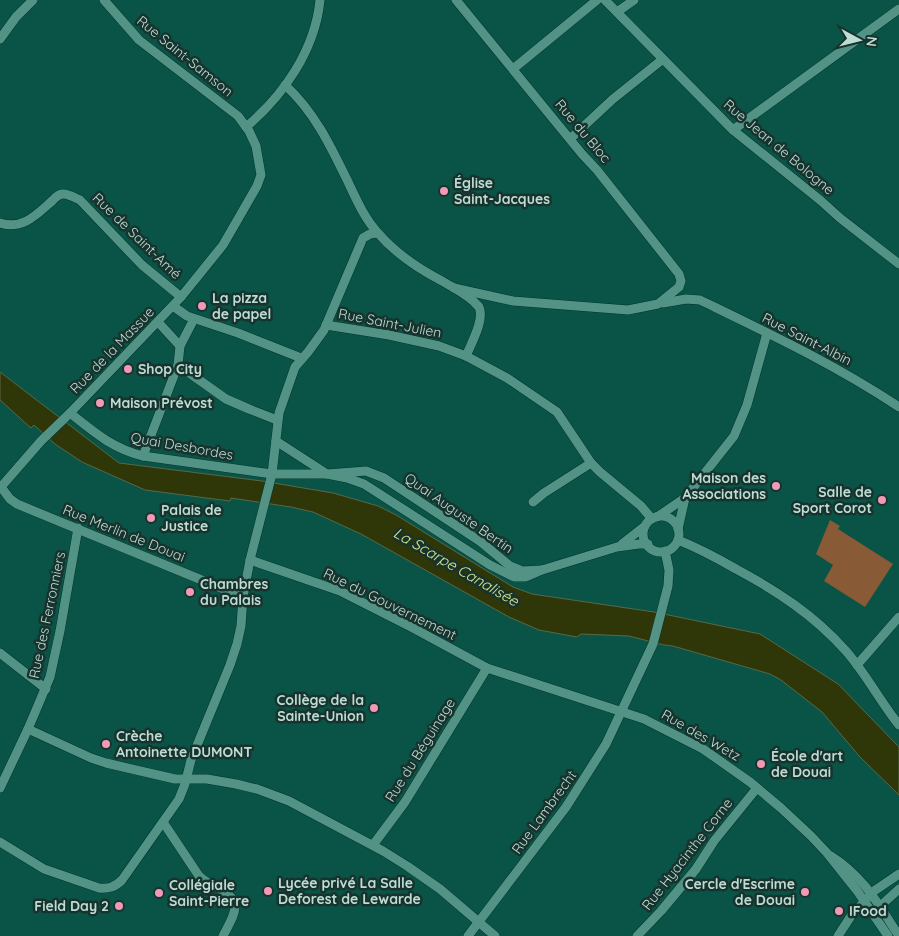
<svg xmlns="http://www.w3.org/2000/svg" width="899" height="936" font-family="Quicksand,sans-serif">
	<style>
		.green { fill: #885a35 }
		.water { fill: #2f3608; stroke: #5a6845 }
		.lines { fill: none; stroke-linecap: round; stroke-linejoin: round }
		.minor-casing { stroke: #00362d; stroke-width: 10 }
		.minor { stroke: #539385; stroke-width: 9 }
		.poi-dot { fill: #f09ab7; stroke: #18332d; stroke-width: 2 }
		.labels { text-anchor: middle; stroke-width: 5; stroke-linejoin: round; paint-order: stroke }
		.street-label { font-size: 14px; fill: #bddcd4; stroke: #18332d }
		.poi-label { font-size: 14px; font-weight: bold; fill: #bddcd4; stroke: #18332d; text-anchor: start }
		.water-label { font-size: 15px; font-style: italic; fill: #d3e58d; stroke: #18332d }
	</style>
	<rect width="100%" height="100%" fill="#0a5347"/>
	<polygon class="green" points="830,520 840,526 838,529 893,564 865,607 824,581 833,565 816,554"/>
	<polygon class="water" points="0,372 119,463 262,481 333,493 378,506 396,515 513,587 532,594 654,612 760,634 838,684 899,747 899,795 860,757 822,712 781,680 770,674 673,646 664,645 629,636 581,634 577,637 539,630 509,617 361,534 313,512 291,507 231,498 230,501 145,490 82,462 55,444 34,425 31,428 0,400"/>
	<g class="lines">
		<defs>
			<g id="minor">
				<polyline points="605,0 733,130 820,200 840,218 899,264"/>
				<polyline points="617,12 634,0"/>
				<polyline points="0,39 16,17 33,0"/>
				<polyline points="513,69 597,0"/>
				<path d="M 285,85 C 315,112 332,149 349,184 C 357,201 365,219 378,233 C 395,253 419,269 442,281 C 455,289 469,295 479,307 C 485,319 471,344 466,356"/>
				<path d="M 246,127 C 284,95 315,50 320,0"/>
				<polyline points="733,130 899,9"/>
				<polyline points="570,139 613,99 663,59"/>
				<path d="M 0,223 C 23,230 36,215 52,201 C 55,198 57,195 62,194 C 68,193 75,198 80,200 L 142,265 L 181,297"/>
				<polyline points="454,288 513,301 628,310 658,304 679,287 681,281 679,274 597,170 582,154 456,0"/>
				<path d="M 663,303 L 686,299 L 700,300 C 768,333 836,365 899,407"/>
				<polyline points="173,306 187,316 238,333 301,358"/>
				<polyline points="158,322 180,346"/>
				<polyline points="326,325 389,335 439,346 466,356 507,378 557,412 591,463 600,472 641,506 652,519"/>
				<polyline points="178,365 226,399 249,409 277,420"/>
				<path d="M 70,413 C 95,433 112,448 143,456 L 272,474 L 327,474 L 366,471 L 384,478 L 481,542 L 510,566 L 522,571 L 542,570"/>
				<polyline points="276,441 327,474 347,478 364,484 490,565 514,577 526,577 542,570 617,547 639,544 648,544"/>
				<polyline points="143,456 178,365 180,346 194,319"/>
				<polyline points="1,487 10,499 17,504 243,597"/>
				<polyline points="0,488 41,441 70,413 181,297 223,245 257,186 261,175 256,146 249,131 238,116 139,40 104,0"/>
				<polyline points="533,502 544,493 591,463"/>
				<circle cx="661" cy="534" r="18"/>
				<polyline points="657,517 685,498 734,436 747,405 767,333"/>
				<polyline points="678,529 685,498"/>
				<path d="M 678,540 C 698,548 717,558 736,569 C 777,591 814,615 846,651 C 866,674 880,701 899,725"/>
				<polyline points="622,544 645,526"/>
				<polyline points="250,560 340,591 413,628 487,668 644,719 703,749 750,782 781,808 811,836 827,853 858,892 888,936"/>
				<polyline points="0,653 46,689"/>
				<polyline points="857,665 899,617"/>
				<polyline points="28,729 91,758 106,763 175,779 207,779 236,784 257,789 289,801 383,851 407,866 440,889 495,936"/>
				<polyline points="0,788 28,729 50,677 60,631 78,528"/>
				<path d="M 163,822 L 199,876 C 205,882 212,885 220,889 C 245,902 233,916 223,936"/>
				<path d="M 0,842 L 44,869 L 99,888 C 109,889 115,887 122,880 L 179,799 L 185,784 L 191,760 L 230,665 L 237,644 L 241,626 L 243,597 L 250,560 L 272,474 L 279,413 L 295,367 L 308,352 L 324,330 L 363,238 L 370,234 L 377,233"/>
				<polyline points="373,845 405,802 487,668"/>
				<path d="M 831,856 C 864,877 878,904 899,936"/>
				<polyline points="876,910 899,889"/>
				<polyline points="468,936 566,807 606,744 653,644 668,586 669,570 665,551"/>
				<polyline points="637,936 661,911 696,869 714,841 757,788"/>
				<polyline points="838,936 851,916 874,891 899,874"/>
			</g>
		</defs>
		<use href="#minor" class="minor-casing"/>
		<use href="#minor" class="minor"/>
	</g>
	<g class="poi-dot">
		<circle cx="444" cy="191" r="5"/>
		<circle cx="202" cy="306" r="5"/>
		<circle cx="128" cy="369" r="5"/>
		<circle cx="100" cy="403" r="5"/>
		<circle cx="776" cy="486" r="5"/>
		<circle cx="882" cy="500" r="5"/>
		<circle cx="151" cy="518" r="5"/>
		<circle cx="190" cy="592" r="5"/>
		<circle cx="374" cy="708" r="5"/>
		<circle cx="106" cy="744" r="5"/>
		<circle cx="761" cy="764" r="5"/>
		<circle cx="268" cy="891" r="5"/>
		<circle cx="805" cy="892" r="5"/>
		<circle cx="159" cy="893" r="5"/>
		<circle cx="119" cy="906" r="5"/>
		<circle cx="839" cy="911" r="5"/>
	</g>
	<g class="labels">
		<g class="street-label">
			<text transform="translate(185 56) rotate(39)" y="5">Rue Saint-Samson</text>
			<text transform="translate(583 131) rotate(50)" y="5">Rue du Bloc</text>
			<text transform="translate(779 147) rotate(40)" y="5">Rue Jean de Bologne</text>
			<text transform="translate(137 236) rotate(44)" y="5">Rue de Saint-Amé</text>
			<text transform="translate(390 323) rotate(11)" y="5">Rue Saint-Julien</text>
			<text transform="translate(807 339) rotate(27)" y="5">Rue Saint-Albin</text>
			<text transform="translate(112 350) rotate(-46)" y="5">Rue de la Massue</text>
			<text transform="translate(182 446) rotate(10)" y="5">Quai Desbordes</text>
			<text transform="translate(459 513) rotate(35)" y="5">Quai Auguste Bertin</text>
			<text transform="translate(124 533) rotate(22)" y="5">Rue Merlin de Douai</text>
			<text transform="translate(390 604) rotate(26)" y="5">Rue du Gouvernement</text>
			<text transform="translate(47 615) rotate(-78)" y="5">Rue des Ferronniers</text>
			<text transform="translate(701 735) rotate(30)" y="5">Rue des Wetz</text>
			<text transform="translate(420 750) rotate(-58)" y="5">Rue du Béguinage</text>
			<text transform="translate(544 812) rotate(-54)" y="5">Rue Lambrecht</text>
			<text transform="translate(687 854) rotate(-52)" y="5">Rue Hyacinthe Corne</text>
		</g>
		<g class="poi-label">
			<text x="454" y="188">Église<tspan x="454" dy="16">Saint-Jacques</tspan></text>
			<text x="212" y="303">La pizza<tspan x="212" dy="16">de papel</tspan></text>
			<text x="138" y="374">Shop City</text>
			<text x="110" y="408">Maison Prévost</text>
			<text x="766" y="483" text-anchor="end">Maison des<tspan x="766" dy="16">Associations</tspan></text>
			<text x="872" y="497" text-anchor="end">Salle de<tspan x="872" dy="16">Sport Corot</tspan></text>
			<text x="161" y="515">Palais de<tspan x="161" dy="16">Justice</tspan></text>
			<text x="200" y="589">Chambres<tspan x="200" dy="16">du Palais</tspan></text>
			<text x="364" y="705" text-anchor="end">Collège de la<tspan x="364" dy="16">Sainte-Union</tspan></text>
			<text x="116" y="741">Crèche<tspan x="116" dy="16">Antoinette DUMONT</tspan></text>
			<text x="771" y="761">École d'art<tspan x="771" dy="16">de Douai</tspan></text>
			<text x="278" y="888">Lycée privé La Salle<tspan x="278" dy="16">Deforest de Lewarde</tspan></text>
			<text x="795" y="889" text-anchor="end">Cercle d'Escrime<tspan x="795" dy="16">de Douai</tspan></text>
			<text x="169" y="890">Collégiale<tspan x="169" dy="16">Saint-Pierre</tspan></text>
			<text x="109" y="911" text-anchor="end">Field Day 2</text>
			<text x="849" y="916">IFood</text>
		</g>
		<g class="water-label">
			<text transform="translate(456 567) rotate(30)" y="5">La Scarpe Canalisée</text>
		</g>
	</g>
	<g transform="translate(859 40) rotate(97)" stroke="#18332d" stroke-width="4" paint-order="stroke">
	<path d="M0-4L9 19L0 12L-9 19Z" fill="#bddcd4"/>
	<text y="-8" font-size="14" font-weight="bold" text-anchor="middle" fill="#bddcd4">N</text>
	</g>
</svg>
